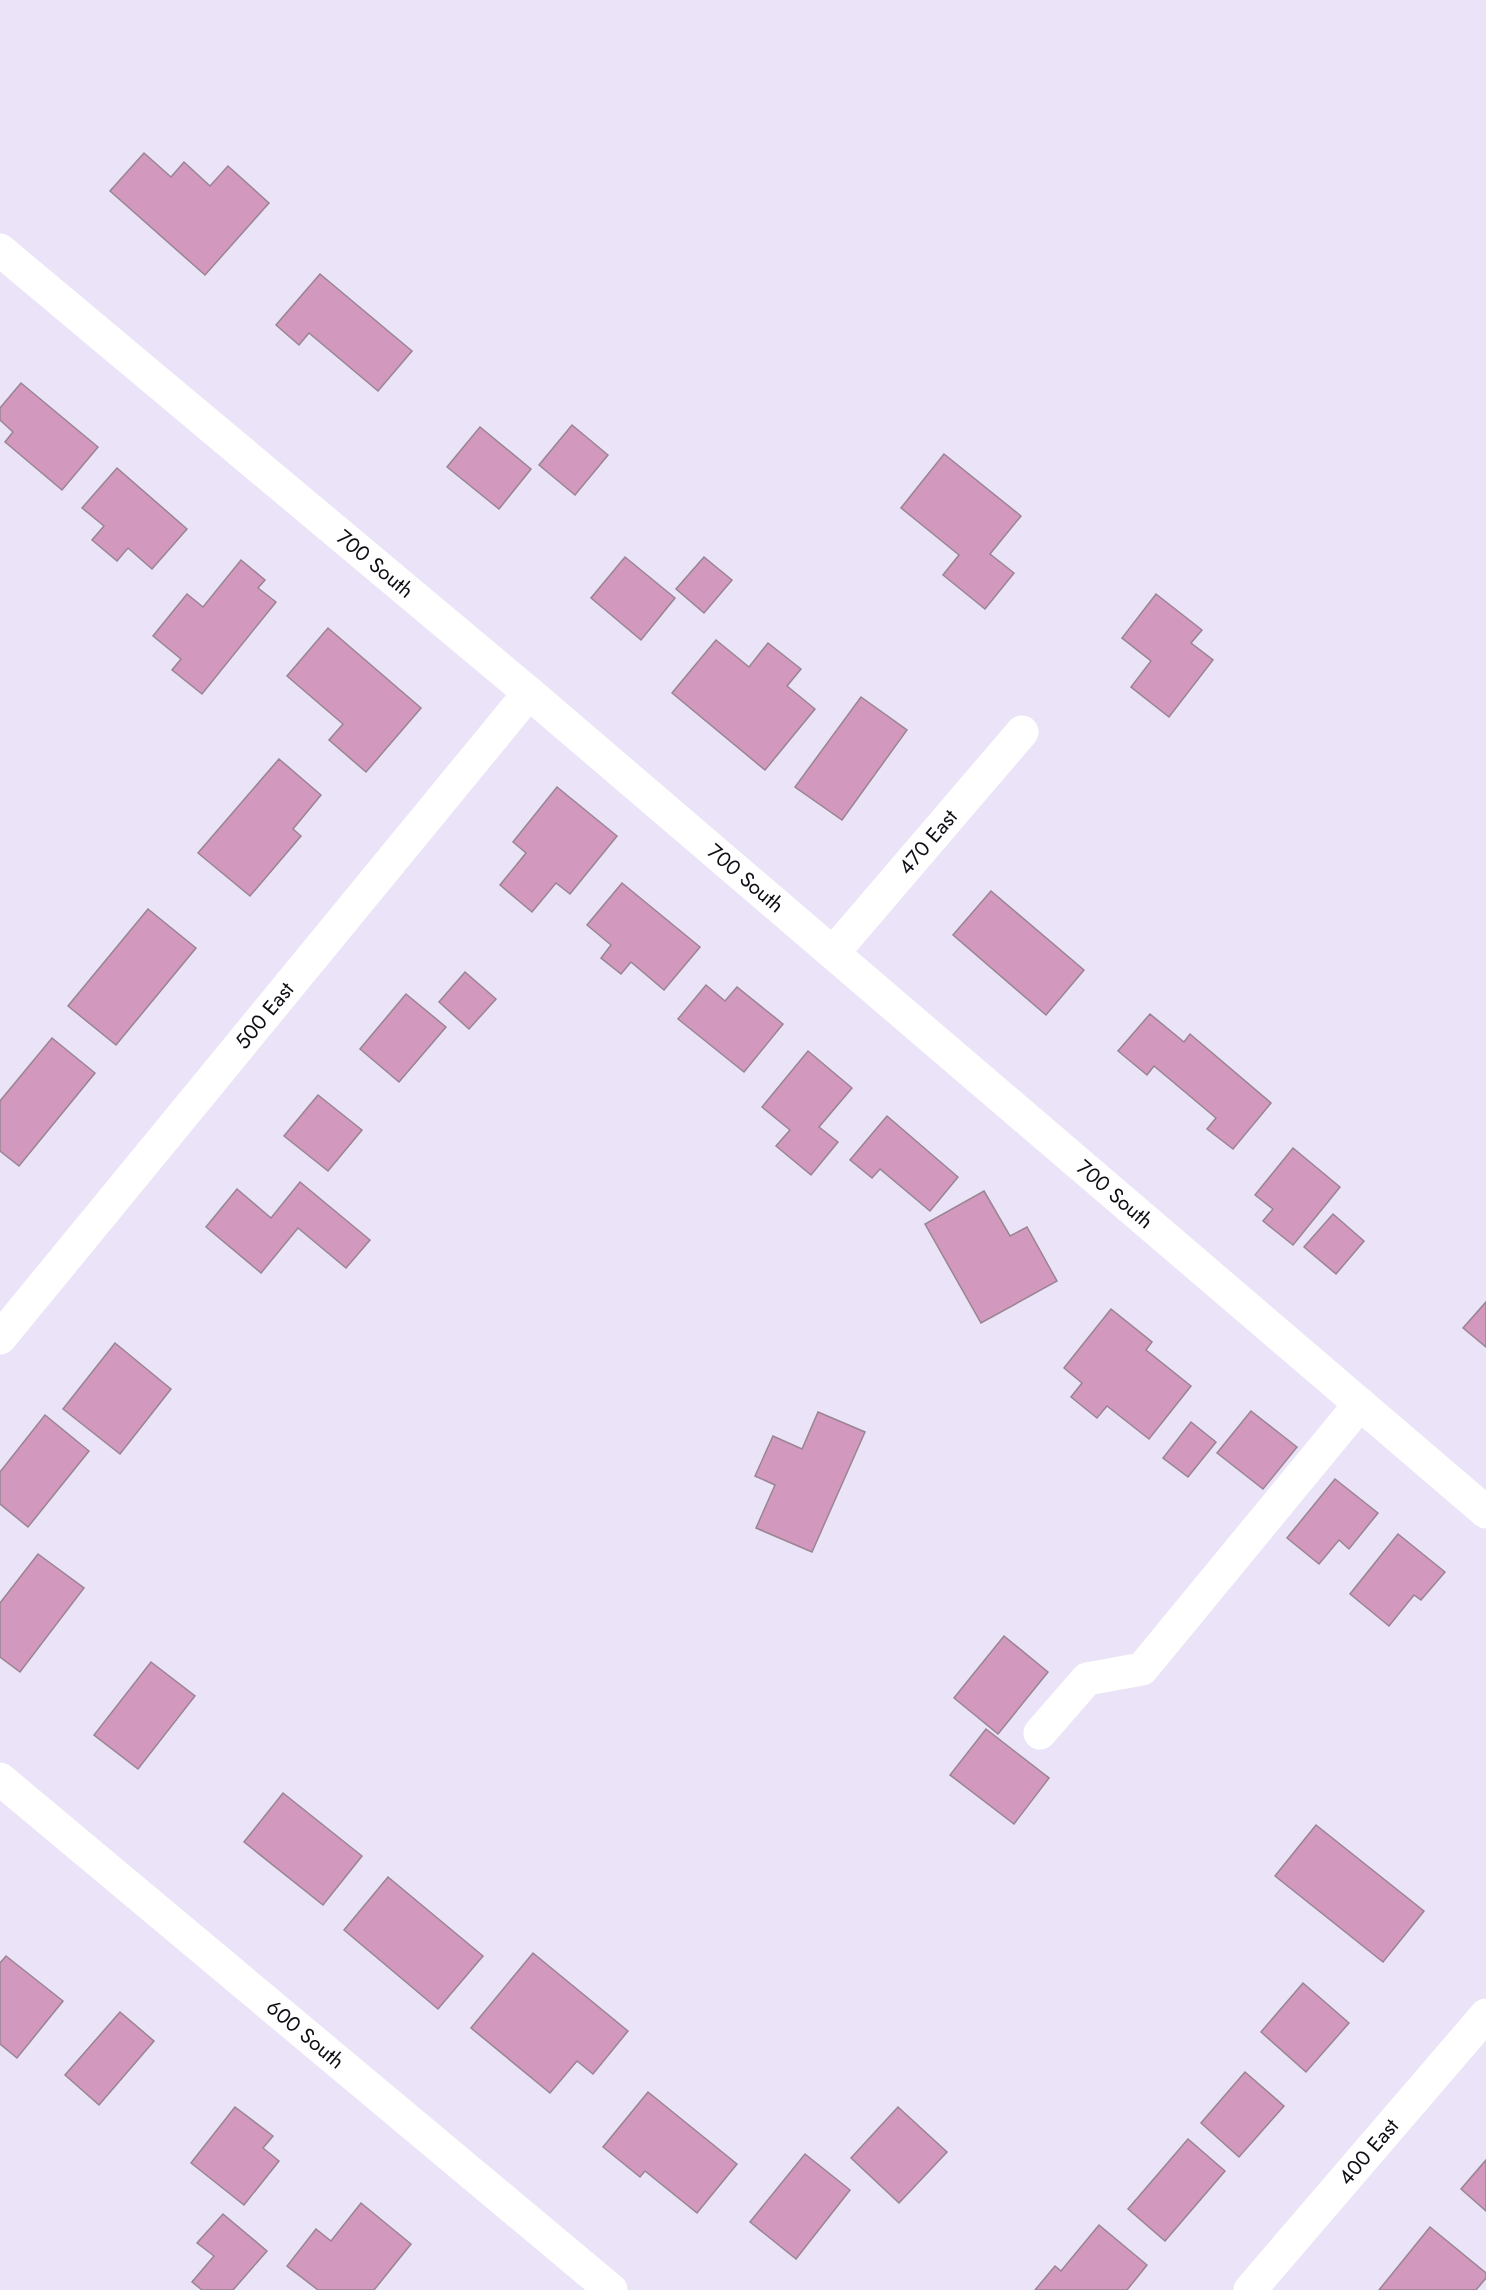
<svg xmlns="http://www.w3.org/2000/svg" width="1486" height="2290" font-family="Jost,sans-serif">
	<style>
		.building { fill: #d298be; stroke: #998592; stroke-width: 1.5 }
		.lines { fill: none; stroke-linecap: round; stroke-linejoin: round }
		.minor { stroke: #fff; stroke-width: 33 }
		.labels { text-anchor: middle; stroke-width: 4.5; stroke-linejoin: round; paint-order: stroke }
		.street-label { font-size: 21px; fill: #100d14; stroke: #f6f1ff }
	</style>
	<rect width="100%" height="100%" fill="#ebe3f8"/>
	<g class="building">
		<polygon points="144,153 171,177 184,162 210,186 228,166 269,203 205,275 110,191"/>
		<polygon points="320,274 412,351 378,391 309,333 299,345 276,325"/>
		<polygon points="21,383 98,447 62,490 5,442 13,432 0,420 0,408"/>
		<polygon points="572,425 608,455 575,495 539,465"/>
		<polygon points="480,427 531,469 499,509 447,467"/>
		<polygon points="944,454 1021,516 990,554 1014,573 985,609 943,575 959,555 901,508"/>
		<polygon points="117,468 187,529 152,569 128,548 117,561 92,540 104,526 82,508"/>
		<polygon points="625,557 675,598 641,640 591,598"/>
		<polygon points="704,557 732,580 704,613 676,589"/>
		<polygon points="241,560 265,580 258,588 276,602 202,694 172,670 181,659 153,636 187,594 203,607"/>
		<polygon points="1156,594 1202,630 1191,643 1213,660 1169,717 1131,687 1151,661 1122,638"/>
		<polygon points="328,628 421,708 366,772 329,740 343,724 287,676"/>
		<polygon points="716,640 749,667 768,643 801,669 787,686 815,709 765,770 672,693"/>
		<polygon points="861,697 907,730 842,820 795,787"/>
		<polygon points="279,759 321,795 293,829 301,836 250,896 198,853"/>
		<polygon points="557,787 617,836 570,894 556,883 532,912 500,885 526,853 513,842"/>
		<polygon points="622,883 700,947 664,990 631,962 621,974 601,958 611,945 587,925"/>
		<polygon points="991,891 1084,970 1046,1015 953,935"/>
		<polygon points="148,909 196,948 116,1045 68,1006"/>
		<polygon points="465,972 496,999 469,1029 439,1002"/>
		<polygon points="706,985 725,1001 737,987 783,1024 744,1072 678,1019"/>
		<polygon points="406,994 446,1027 399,1082 360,1049"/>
		<polygon points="1150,1014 1184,1042 1190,1034 1271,1103 1233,1149 1207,1129 1216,1118 1154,1066 1147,1075 1118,1051"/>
		<polygon points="52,1038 95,1073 19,1166 0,1151 0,1101"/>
		<polygon points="808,1051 852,1088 819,1127 838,1142 811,1175 776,1146 790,1130 762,1107"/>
		<polygon points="318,1095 362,1130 328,1171 284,1136"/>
		<polygon points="887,1116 958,1177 930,1211 880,1169 872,1178 850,1160"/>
		<polygon points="1293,1148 1340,1187 1293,1245 1263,1221 1273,1209 1255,1195"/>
		<polygon points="300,1182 370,1240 346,1268 298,1228 261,1273 206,1227 237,1189 271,1218"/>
		<polygon points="984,1191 1010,1236 1027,1227 1057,1281 981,1323 925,1224"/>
		<polygon points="1333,1214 1364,1241 1336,1274 1304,1247"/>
		<polygon points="1486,1302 1486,1347 1463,1328"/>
		<polygon points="1111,1309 1152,1342 1146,1350 1191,1386 1149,1439 1107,1406 1097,1418 1071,1397 1082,1383 1064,1368"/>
		<polygon points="115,1343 171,1389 120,1454 63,1409"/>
		<polygon points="1251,1411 1297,1447 1263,1489 1217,1453"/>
		<polygon points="818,1412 865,1432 812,1552 756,1528 775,1485 755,1476 773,1436 802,1449"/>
		<polygon points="45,1415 89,1451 28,1527 0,1504 0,1472"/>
		<polygon points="1191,1422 1216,1442 1188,1477 1163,1458"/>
		<polygon points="1335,1479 1378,1513 1349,1549 1339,1540 1319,1564 1287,1538"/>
		<polygon points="1398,1534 1445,1572 1421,1600 1414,1595 1389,1626 1350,1594"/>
		<polygon points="38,1554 84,1588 20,1672 0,1657 0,1603"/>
		<polygon points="1004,1636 1048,1672 998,1734 954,1698"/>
		<polygon points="151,1662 195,1696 138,1769 94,1735"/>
		<polygon points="986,1729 1049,1778 1014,1824 950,1775"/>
		<polygon points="283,1793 362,1856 323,1905 244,1842"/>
		<polygon points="1316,1825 1424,1911 1383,1962 1275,1876"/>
		<polygon points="388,1877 483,1956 438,2009 344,1930"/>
		<polygon points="533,1953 628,2031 593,2074 577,2061 550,2093 471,2028"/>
		<polygon points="6,1956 63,2001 17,2058 0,2044 0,1963"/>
		<polygon points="1303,1983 1349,2023 1306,2072 1261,2032"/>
		<polygon points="120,2012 154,2041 99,2105 65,2075"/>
		<polygon points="1245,2072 1284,2106 1239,2157 1201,2123"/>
		<polygon points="648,2092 737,2164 697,2213 645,2171 640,2177 603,2147"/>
		<polygon points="235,2107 273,2136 263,2148 279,2161 244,2205 191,2163"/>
		<polygon points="898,2107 947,2152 899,2203 851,2158"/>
		<polygon points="1188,2139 1225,2171 1165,2241 1128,2209"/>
		<polygon points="805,2154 850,2190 796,2259 750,2222"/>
		<polygon points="1486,2160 1486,2211 1461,2189"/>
		<polygon points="361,2203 411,2244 374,2290 318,2290 287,2266 316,2229 331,2241"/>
		<polygon points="223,2214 267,2251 233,2290 202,2290 192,2282 214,2256 197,2243"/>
		<polygon points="1099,2225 1147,2265 1127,2290 1035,2290 1055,2266 1061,2271"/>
		<polygon points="1430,2227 1486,2273 1486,2278 1476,2290 1379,2290"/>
	</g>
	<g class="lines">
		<g class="minor">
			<path id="s1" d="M 0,250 L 529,693 L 1486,1512"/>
			<path id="s2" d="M 833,953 L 1022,732"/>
			<path id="s3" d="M 0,1338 L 529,693"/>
			<polyline points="1040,1733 1087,1679 1142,1669 1360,1404"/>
			<path id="s4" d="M 0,1779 L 611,2290"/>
			<path id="s5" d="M 1250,2290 L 1486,2015"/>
		</g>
	</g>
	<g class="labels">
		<g class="street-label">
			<text dy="7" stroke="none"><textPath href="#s1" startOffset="489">700 South</textPath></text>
			<text dy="7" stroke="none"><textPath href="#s2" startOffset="146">470 East</textPath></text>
			<text dy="7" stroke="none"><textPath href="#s1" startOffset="975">700 South</textPath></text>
			<text dy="7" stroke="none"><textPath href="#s3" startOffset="417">500 East</textPath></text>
			<text dy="7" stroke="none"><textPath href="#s1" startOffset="1461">700 South</textPath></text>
			<text dy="7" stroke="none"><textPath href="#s4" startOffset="398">600 South</textPath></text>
			<text dy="7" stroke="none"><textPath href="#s5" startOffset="182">400 East</textPath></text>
		</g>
	</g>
</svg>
